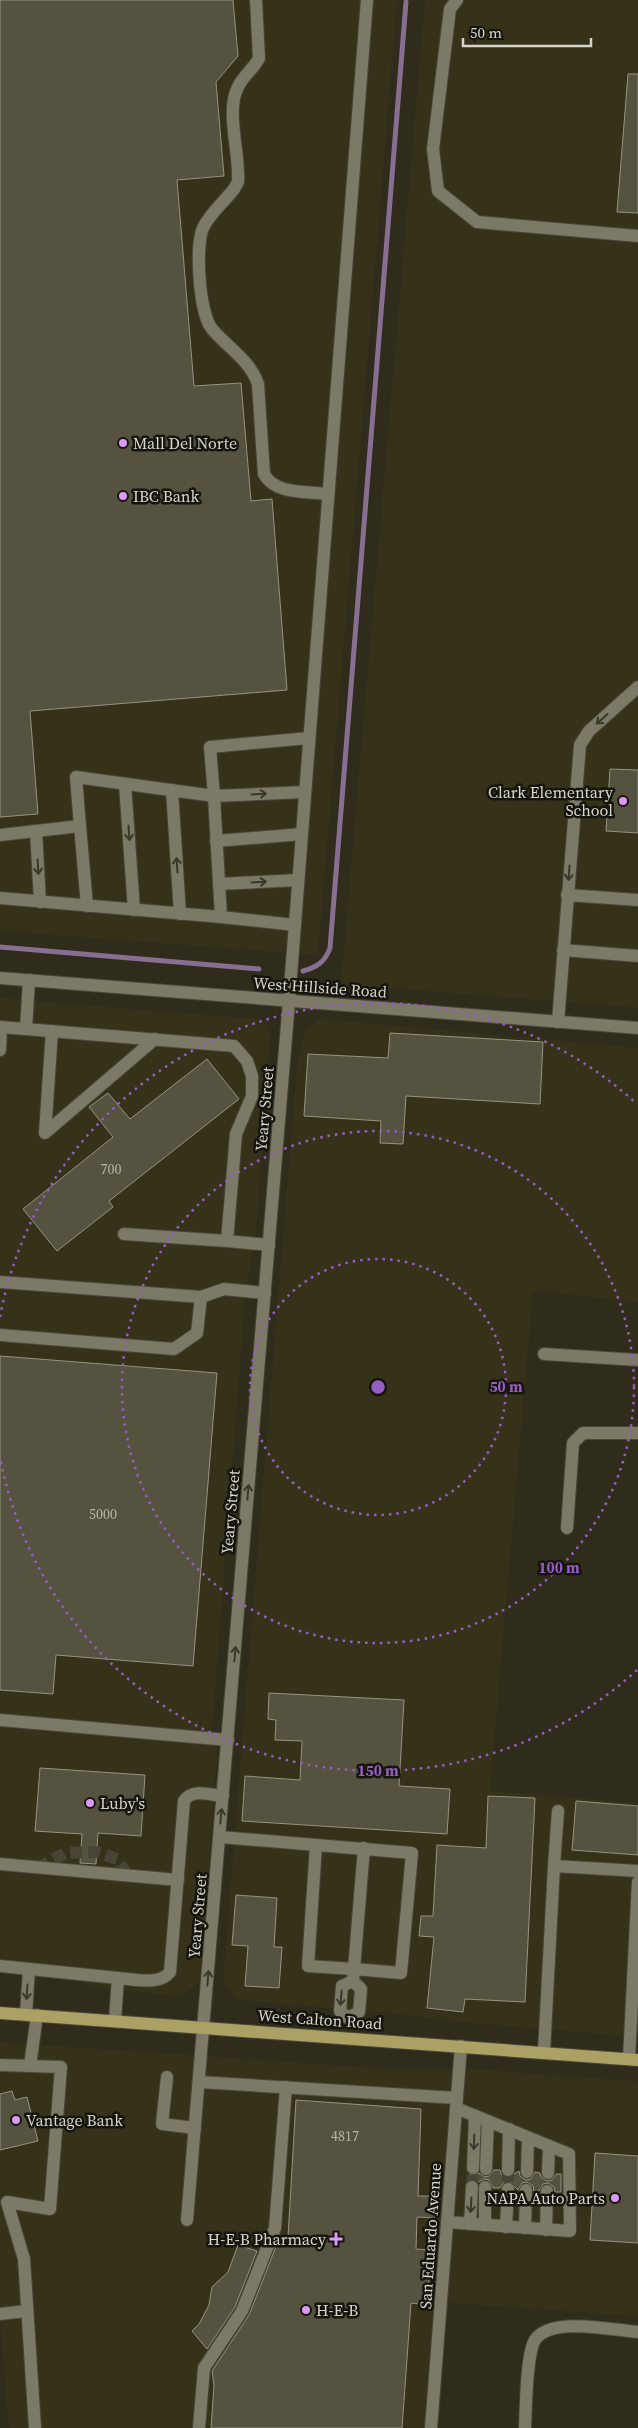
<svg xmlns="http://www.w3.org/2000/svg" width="638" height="2428" font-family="'Source Serif 4',serif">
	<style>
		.built { fill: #36321a }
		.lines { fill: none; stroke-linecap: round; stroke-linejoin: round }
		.stream { stroke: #886f92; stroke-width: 5 }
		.building { fill: #555240; stroke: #979380 }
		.minor-tunnel { stroke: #484536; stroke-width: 12; stroke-dasharray: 12 6; stroke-linecap: butt }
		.minor-casing { stroke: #494738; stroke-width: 14 }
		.major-casing { stroke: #494738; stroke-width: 14 }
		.minor { stroke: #7c7966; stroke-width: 12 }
		.major { stroke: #aba165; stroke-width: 12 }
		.oneway { stroke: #3a382c }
		.ring { fill: none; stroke: #965ec2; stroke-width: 2.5; stroke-dasharray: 2.5 5 }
		.poi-dot { fill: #db99f5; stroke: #16150d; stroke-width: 2 }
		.labels { text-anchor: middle; stroke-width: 5; stroke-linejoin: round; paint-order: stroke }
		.number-label { font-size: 14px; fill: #b6b4a8 }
		.poi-label { font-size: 16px; fill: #d6d4ca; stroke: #16150d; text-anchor: start }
		.street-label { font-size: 16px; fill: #d6d4ca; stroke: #16150d }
		.centre { fill: #965ec2; stroke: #16150d; stroke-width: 2.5 }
		.ring-label { font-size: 15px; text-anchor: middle; font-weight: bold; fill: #965ec2; stroke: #16150d; stroke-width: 5; stroke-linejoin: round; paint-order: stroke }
	</style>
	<rect width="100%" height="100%" fill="#2f2c1c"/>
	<g class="built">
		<polygon points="0,0 397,0 318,955 0,931"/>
		<polygon points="425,0 638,0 638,1008 341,984"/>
		<polygon points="0,998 257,1019 266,1025 270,1035 257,1219 245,1299 212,1729 217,1755 200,1983 181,1996 98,1988 70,1978 0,1971"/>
		<polygon points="321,1019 638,1048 638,1302 533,1291 490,1791 638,1803 638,2037 471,2023 378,2012 237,2000 223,1980 297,1064 305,1029"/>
		<polygon points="0,2042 393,2069 471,2069 638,2081 638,2316 448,2303 439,2428 9,2428 0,2324"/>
	</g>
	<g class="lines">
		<g class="stream">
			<polyline points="0,947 259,969"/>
			<path d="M 303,971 C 317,967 325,962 330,948 L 406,2"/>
		</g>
	</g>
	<g class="building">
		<polygon points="0,0 233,0 238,56 216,82 224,176 177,180 194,386 241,383 251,501 272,499 287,690 30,711 38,814 0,817"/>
		<polygon points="628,74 638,74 638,213 617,212"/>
		<polygon points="610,769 638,770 638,833 606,831"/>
		<polygon points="390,1033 543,1042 540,1104 406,1096 403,1144 380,1143 381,1121 304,1116 308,1054 388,1058"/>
		<polygon points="207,1059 239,1099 109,1201 113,1207 57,1251 23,1209 113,1137 89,1107 108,1093 130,1119"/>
		<polygon points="0,1356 217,1373 193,1666 56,1655 53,1694 0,1690"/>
		<polygon points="269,1693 404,1700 399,1786 450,1789 447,1834 242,1821 245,1776 300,1780 302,1741 275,1740 276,1720 268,1719"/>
		<polygon points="40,1768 145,1775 141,1836 98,1833 96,1864 80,1863 82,1834 35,1831"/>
		<polygon points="488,1796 535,1798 525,2002 465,1999 463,2012 427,2008 434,1937 419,1936 421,1916 433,1916 437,1845 486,1848"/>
		<polygon points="576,1801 638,1806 638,1855 572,1850"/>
		<polygon points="236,1895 277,1898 274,1947 282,1947 279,1988 245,1986 248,1946 232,1945"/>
		<polygon points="12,2091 15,2100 27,2097 38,2141 0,2150 0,2094"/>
		<polygon points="296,2100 421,2109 418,2196 438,2196 437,2218 417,2217 416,2249 430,2250 428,2305 411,2303 402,2428 211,2428 214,2385 212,2371 249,2315 277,2244 288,2237"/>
		<polygon points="595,2153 638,2156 638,2243 590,2240"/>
		<polygon points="494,2170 500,2170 501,2174 507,2178 519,2171 520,2176 526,2180 531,2179 535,2172 540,2173 541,2177 547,2181 552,2180 556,2174 561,2174 561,2192 555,2192 554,2187 548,2183 543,2184 539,2191 534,2191 533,2186 527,2182 522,2183 518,2190 509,2181 504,2182 500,2188 493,2188 489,2180 485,2179 478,2182 469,2180 469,2175 479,2173 485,2177 489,2176"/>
		<polygon points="238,2245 257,2251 235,2307 207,2349 192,2331 199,2324 209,2305 212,2287 228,2272"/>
	</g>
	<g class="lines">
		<g class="minor-tunnel">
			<polyline points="38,1868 65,1853 97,1852 117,1859 128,1876"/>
			<polyline points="508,2170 508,2189"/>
			<polyline points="472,2187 473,2168"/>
		</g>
		<defs>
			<g id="minor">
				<path d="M 256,0 L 259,58 C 254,69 242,76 237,89 C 226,113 240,154 238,182 L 234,189 C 224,202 210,213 203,228 C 195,246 199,313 212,329 C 227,347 250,360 258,384 L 264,474 C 275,495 307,491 327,494"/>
				<polyline points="457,0 450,9 433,149 438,191 477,222 638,236"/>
				<polyline points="125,784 134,910"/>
				<polyline points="172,790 180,914"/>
				<polyline points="305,792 214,796 210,747 309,738"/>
				<polyline points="80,826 87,906"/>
				<polyline points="36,831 40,902"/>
				<polyline points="0,835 80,826 76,777 214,796 221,917 295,925"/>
				<polyline points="216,841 302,834"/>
				<polyline points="219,884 298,880"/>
				<polyline points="567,895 638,900"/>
				<polyline points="0,898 221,917"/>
				<polyline points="563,950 638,956"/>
				<polyline points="0,978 638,1028"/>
				<polyline points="558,1022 580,745 589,731 638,687"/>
				<polyline points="0,1027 234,1046 247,1061 252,1076 252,1096 236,1134 227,1241 269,1245"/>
				<polyline points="26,1029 29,980"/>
				<polyline points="52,1031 45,1133 155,1039"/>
				<polyline points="0,1050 1,1027"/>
				<polyline points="124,1234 227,1241"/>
				<polyline points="0,1282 201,1297 224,1289 265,1293"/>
				<polyline points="0,1335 174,1349 197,1333 201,1297"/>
				<polyline points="544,1354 638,1360"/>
				<polyline points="567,1528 573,1443 583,1433 638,1433"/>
				<polyline points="0,1720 228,1740"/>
				<polyline points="558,1811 554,1866 638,1871"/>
				<polyline points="220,1837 412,1853 401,1973 354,1969 353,1981"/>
				<polyline points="316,1845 308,1966 354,1969 364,1848"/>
				<polyline points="0,1864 178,1880"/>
				<polyline points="0,1966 118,1978"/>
				<polyline points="26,2014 29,1969"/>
				<polyline points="348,2018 340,2011 342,1986 353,1981"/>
				<polyline points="348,2018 359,2012 361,1989 353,1981"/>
				<path d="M 115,2020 L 118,1978 C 135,1979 159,1986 170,1972 L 184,1801 C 192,1788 210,1795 223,1796"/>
				<polyline points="544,2052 554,1866"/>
				<polyline points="629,2059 638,1882"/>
				<polyline points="0,2065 61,2067 50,2209 7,2202 24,2259 35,2428"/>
				<polyline points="30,2066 37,2015"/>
				<polyline points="167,2077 162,2124 195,2128"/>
				<polyline points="199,2082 457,2098"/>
				<polyline points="473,2168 475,2116"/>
				<polyline points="486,2169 488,2121"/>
				<polyline points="508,2170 509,2129"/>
				<polyline points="527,2172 528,2138"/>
				<polyline points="548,2173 549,2146"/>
				<polyline points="187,2220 289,1001 367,0"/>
				<polyline points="447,2222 570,2231 569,2154 456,2108"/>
				<polyline points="470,2224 472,2187"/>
				<polyline points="485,2225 485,2187"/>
				<polyline points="506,2227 508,2189"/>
				<polyline points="525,2228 526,2190"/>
				<polyline points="546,2230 547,2191"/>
				<polyline points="0,2314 26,2311"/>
				<polyline points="199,2428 204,2368 242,2311 275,2228 286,2087"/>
				<polyline points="431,2428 461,2046"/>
				<path d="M 525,2428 C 526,2408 526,2355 535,2340 C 550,2316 613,2330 638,2332"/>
			</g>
			<polyline id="major" points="0,2013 638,2060"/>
		</defs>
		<use href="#minor" class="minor-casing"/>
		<use href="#major" class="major-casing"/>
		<use href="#minor" class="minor"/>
		<use href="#major" class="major"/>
	</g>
	<defs><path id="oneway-shaft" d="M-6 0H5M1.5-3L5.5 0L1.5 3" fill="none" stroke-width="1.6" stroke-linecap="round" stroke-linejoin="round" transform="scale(1.25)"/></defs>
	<g class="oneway">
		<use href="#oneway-shaft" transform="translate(602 719) rotate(138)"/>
		<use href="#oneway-shaft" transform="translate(259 794) rotate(-3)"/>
		<use href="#oneway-shaft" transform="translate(129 833) rotate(86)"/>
		<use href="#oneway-shaft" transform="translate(177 865) rotate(-94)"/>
		<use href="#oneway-shaft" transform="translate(38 867) rotate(87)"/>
		<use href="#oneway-shaft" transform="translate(569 873) rotate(94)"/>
		<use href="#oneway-shaft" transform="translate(259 882) rotate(-3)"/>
		<use href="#oneway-shaft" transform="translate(248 1492) rotate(-85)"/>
		<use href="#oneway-shaft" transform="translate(235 1654) rotate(-85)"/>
		<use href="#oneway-shaft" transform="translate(221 1816) rotate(-85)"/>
		<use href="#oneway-shaft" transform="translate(208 1978) rotate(-85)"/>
		<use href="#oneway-shaft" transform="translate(27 1992) rotate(93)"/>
		<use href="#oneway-shaft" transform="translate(341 1998) rotate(95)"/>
		<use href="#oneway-shaft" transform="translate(474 2142) rotate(92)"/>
		<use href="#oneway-shaft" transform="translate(471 2205) rotate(93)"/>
	</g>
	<g class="ring">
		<circle cx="378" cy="1387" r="128"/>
		<circle cx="378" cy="1387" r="256"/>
		<path d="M637 1670A384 384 0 0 1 0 1457M0 1317A384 384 0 0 1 637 1104"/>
	</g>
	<g class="poi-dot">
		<circle cx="123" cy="443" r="5"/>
		<circle cx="123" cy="496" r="5"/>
		<circle cx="623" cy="801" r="5"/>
		<circle cx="90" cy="1803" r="5"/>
		<circle cx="16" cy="2120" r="5"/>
		<circle cx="615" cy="2198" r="5"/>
		<path d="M333.5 2231.5h5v5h5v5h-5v5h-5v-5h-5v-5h5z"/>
		<circle cx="306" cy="2310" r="5"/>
	</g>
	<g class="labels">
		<g class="number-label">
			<text x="111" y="1174">700</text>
			<text x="103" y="1519">5000</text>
			<text x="345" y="2141">4817</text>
		</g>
		<g class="poi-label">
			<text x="133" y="449">Mall Del Norte</text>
			<text x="133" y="502">IBC Bank</text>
			<text x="613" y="798" text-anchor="end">Clark Elementary<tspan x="613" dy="18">School</tspan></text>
			<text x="100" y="1809">Luby's</text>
			<text x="26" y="2126">Vantage Bank</text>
			<text x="605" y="2204" text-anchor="end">NAPA Auto Parts</text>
			<text x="326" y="2245" text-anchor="end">H-E-B Pharmacy</text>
			<text x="316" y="2316">H-E-B</text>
		</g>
		<g class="street-label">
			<text transform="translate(320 987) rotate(4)" y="6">West Hillside Road</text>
			<text transform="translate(264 1109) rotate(-85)" y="6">Yeary Street</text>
			<text transform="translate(230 1512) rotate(-85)" y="6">Yeary Street</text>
			<text transform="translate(197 1916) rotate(-85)" y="6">Yeary Street</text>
			<text transform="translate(320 2019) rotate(4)" y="6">West Calton Road</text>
			<text transform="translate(430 2236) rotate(-86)" y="6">San Eduardo Avenue</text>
		</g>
	</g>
	<circle cx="378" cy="1387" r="8" class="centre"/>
	<g class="ring-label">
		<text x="506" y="1392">50 m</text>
		<text x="559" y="1573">100 m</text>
		<text x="378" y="1776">150 m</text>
	</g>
	<path d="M463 38v8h128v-8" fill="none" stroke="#d6d4ca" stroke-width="2.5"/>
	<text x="470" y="38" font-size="15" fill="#d6d4ca" stroke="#16150d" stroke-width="4" paint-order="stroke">50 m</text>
</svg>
